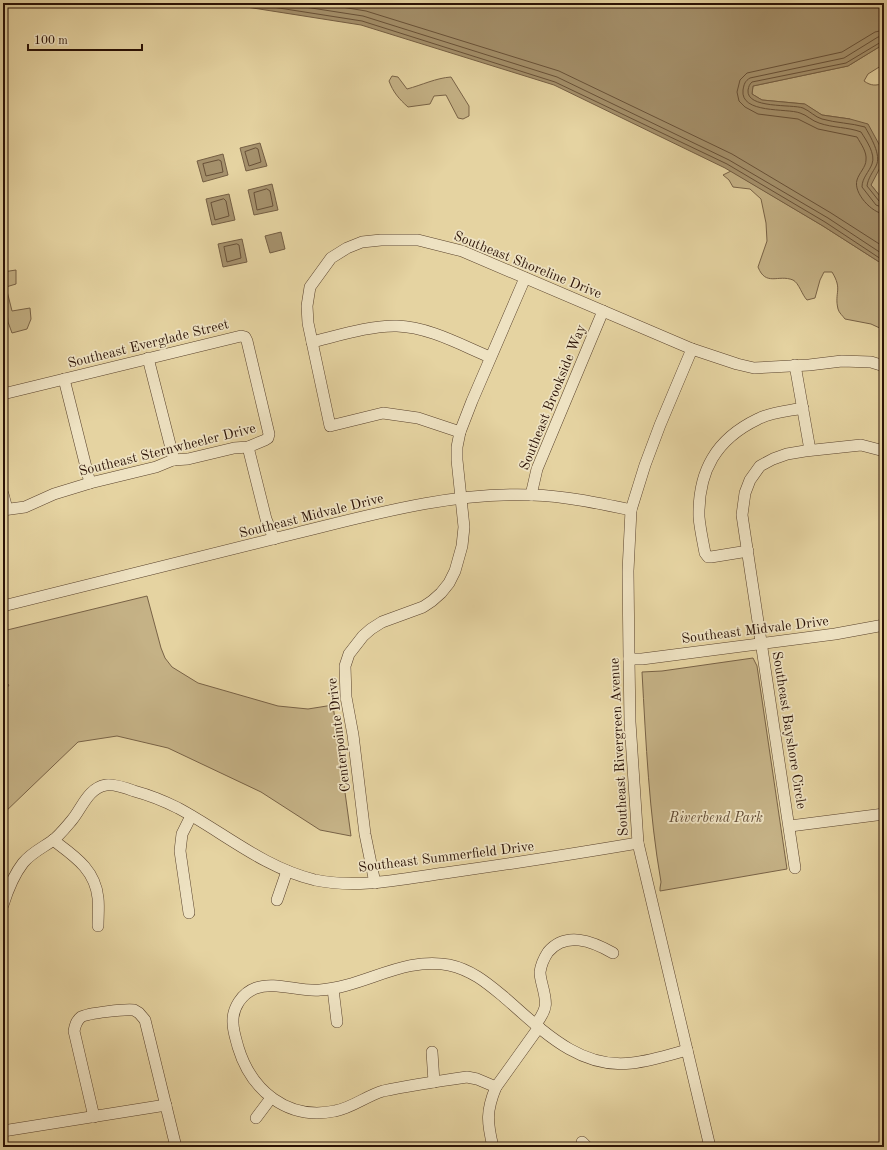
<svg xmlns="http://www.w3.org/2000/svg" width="887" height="1150" font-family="'Old Standard TT',serif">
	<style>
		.green { fill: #c5b286; stroke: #786246 }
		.water { fill: #a5916c; stroke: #745e43 }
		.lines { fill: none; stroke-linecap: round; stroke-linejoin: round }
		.shore { stroke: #685138; stroke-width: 1 }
		.minor-casing { stroke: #59422c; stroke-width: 12 }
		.minor { stroke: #eee2c2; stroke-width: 11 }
		.labels { text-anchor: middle; stroke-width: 3.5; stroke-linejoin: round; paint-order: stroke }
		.street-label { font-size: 14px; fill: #2a1105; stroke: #eee2c2 }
		.park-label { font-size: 14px; font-style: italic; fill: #604932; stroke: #eee2c2 }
	</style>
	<rect width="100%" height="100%" fill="#e5d3a1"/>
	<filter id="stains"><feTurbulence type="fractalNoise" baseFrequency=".005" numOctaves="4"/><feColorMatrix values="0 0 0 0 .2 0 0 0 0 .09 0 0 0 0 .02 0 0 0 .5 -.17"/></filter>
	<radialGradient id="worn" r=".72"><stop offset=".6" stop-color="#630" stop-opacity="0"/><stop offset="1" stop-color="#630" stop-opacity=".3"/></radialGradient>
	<g class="green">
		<path d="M 884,44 L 884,64 L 868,74 L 864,81 C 871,86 876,86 884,83 L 884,201 L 871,185 L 874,177 L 850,119 L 822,115 L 804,104 L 762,100 L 752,94 L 753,86 L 848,66 Z"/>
		<path d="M 392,76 L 398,77 L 407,89 C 422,85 436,78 451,77 L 469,106 L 469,116 L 463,119 L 458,118 L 446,95 L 434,96 L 430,104 L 408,107 C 399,99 393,92 389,81 Z"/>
		<path d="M 731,171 L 823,226 L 884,265 L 884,330 L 871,324 L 845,319 C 843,316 839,313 838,309 C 834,292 843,290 832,272 L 824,272 L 820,280 L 815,298 L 807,300 C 802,295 799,283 793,280 C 778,274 766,287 758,267 L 767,241 L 766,223 L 761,199 L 750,189 L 733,187 L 729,180 L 723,175 Z"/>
		<polygon points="16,270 16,284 6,287 12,311 30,308 31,319 27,329 12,333 8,322 5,293 3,289 3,272"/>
		<polygon points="147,596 161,648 165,658 172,667 198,683 278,706 308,709 333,705 351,836 320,830 261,792 168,748 117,736 78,742 3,814 3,694 9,685 3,681 3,631"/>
		<path d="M 753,658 L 757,666 L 787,869 L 660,891 L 660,888 L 661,882 C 649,813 646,743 642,672 L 662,671 Z"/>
	</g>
	<g class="water">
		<polygon points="221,3 884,3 884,44 848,66 753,86 752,94 762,100 805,104 822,115 850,119 868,124 880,146 882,164 871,185 884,201 884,265 823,226 725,168 554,85 361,25"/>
		<polygon points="260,143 267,166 246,171 240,148"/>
		<polygon points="223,154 228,175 203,182 197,161"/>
		<polygon points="272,184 278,210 254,215 248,190"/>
		<polygon points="229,194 235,220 212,225 206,199"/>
		<polygon points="281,232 285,249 270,253 265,236"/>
		<polygon points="242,239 247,262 223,267 218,244"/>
	</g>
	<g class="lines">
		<g class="shore">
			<polyline points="247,3 362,21 555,82 727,164 825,222 884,261"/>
			<polyline points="279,3 363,16 557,77 729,160 828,218 884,255"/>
			<polyline points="317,3 366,11 559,71 732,154 831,213 884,247"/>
			<path d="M 884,30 L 875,32 L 842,52 L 747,73 L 740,80 L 737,92 L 739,101 L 745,107 L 758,114 L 798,119 L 818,129 L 857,137 C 861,144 867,152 866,160 C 866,167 859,173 857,180 C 853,193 872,213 884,214"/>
			<path d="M 884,36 L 878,37 L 844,58 L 750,78 C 745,81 744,84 743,90 C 740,114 787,108 800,113 C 807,115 812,121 819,123 C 833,128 848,127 861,132 C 866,140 876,154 872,164 C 869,172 862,178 862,187 L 876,205 L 884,208"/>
			<path d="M 884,41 L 881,42 L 846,63 L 752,82 C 749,85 749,86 748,90 C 746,109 792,104 803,108 C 810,111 815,117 822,119 C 836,123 851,123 865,127 C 870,136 882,155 876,166 C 873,172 868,178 867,186 L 879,201 L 884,203"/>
			<polygon points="256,148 258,149 261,162 249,166 245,152"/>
			<polygon points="219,160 221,161 223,172 206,176 203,164"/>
			<polygon points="267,189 270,191 273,206 257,210 254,193"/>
			<polygon points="224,199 226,201 229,216 215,220 211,203"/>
			<polygon points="237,244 239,245 241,258 227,262 224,247"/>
		</g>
		<defs>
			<g id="minor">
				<path d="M 312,342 C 337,336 372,325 397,326 C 429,327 461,345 490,357"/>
				<polyline points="692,349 660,425 645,465 631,510 628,571 629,659 630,722 638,843 710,1147"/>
				<polyline points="148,358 174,460"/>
				<polyline points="795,365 810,450"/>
				<polyline points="64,379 90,483"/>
				<polyline points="3,394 241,336 245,337 247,341 269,434 268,438 265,440 248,447 234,448 188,459 173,460 156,467 90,483 54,494 25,507 3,510"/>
				<polyline points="460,432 418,418 383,413 330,426 308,323 307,306 310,287 331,258 347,248 362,242 381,240 418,240 462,251 692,349 737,364 754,368 809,365 842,361 871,362 884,366"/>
				<polyline points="248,447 266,519 274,539"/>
				<polyline points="3,494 7,509"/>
				<polyline points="531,495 537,469 603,311"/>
				<path d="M 748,551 L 711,557 L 708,557 L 705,553 C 703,542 700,529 699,517 C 698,471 716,439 758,419 C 771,412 788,411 803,408"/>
				<path d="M 3,606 C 101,582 199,557 297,533 C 374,514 452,492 532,495 C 565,496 598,503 631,510"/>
				<polyline points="629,659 642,659 835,634 884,625"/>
				<polyline points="790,826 884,814"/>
				<path d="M 53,840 C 74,856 95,869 98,898 C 99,907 98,917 98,926"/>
				<polyline points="795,868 742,515 745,493 750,480 760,466 773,459 787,454 805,451 861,445 884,451"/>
				<polyline points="375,883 365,834 353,735 346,697 345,666 349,654 363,636 371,629 382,622 423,607 432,601 441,593 449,583 455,571 462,546 464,527 457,460 457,447 460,432 472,401 525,278"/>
				<polyline points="277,900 287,871"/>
				<path d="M 3,905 C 8,889 13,876 23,863 C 31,853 42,848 52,841 C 59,836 66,827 72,820 C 82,808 88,788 106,785 C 115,784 126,788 134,791 C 149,795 164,801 178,808 C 223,832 264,868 315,880 C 358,889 402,879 445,873 C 509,864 573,854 638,843"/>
				<polyline points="189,913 180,851 182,834 191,816"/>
				<polyline points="333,989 337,1022"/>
				<path d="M 536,1024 C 548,1008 547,1003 542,984 C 541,980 540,976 540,972 C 541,965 544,958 548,952 C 566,931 592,941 613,953"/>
				<polyline points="432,1052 434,1082"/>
				<path d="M 496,1087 L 477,1079 L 467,1077 C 439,1081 411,1085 383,1091 C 366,1096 352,1108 335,1111 C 287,1121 251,1090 238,1047 C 236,1039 233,1031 233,1023 C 232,1008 242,993 256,988 C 275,981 299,992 320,990 C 364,987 404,956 449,965 C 472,970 487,983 504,997 C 541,1029 579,1070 632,1063 C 650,1061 669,1055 687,1050"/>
				<path d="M 94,1117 L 74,1031 C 75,1026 76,1021 81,1017 C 88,1013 125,1009 134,1010 L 139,1013 L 145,1020 L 176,1147"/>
				<polyline points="256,1118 271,1098"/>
				<polyline points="3,1131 166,1105"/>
				<polyline points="582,1142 587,1147"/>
				<path d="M 493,1147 C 487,1122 486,1111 496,1087 L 539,1027"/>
			</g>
		</defs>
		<use href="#minor" class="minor-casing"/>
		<use href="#minor" class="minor"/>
	</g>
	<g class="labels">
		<g class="street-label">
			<text transform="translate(528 264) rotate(22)" y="5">Southeast Shoreline Drive</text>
			<text transform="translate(148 343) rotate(-14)" y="5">Southeast Everglade Street</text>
			<text transform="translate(552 397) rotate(-68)" y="5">Southeast Brookside Way</text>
			<text transform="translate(167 449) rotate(-14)" y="5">Southeast Sternwheeler Drive</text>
			<text transform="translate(311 515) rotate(-14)" y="5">Southeast Midvale Drive</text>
			<text transform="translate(755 629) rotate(-7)" y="5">Southeast Midvale Drive</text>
			<text transform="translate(790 730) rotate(81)" y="5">Southeast Bayshore Circle</text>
			<text transform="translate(338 735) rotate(-97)" y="5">Centerpointe Drive</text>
			<text transform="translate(618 747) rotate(-93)" y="5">Southeast Rivergreen Avenue</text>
			<text transform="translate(446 856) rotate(-7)" y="5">Southeast Summerfield Drive</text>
		</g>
		<g class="park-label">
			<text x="716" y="822">Riverbend Park</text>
		</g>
	</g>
	<rect width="887" height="1150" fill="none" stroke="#e5d3a1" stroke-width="16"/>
	<rect x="4" y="4" width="879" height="1142" fill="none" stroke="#2a1105" stroke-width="2"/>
	<rect x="8" y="8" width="871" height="1134" fill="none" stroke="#2a1105"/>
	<path d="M28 44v6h114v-6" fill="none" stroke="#2a1105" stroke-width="2"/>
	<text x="34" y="44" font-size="12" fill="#2a1105" stroke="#eee2c2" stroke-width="3" paint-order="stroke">100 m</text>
	<rect width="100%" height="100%" filter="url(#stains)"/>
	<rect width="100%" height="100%" fill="url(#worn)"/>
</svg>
